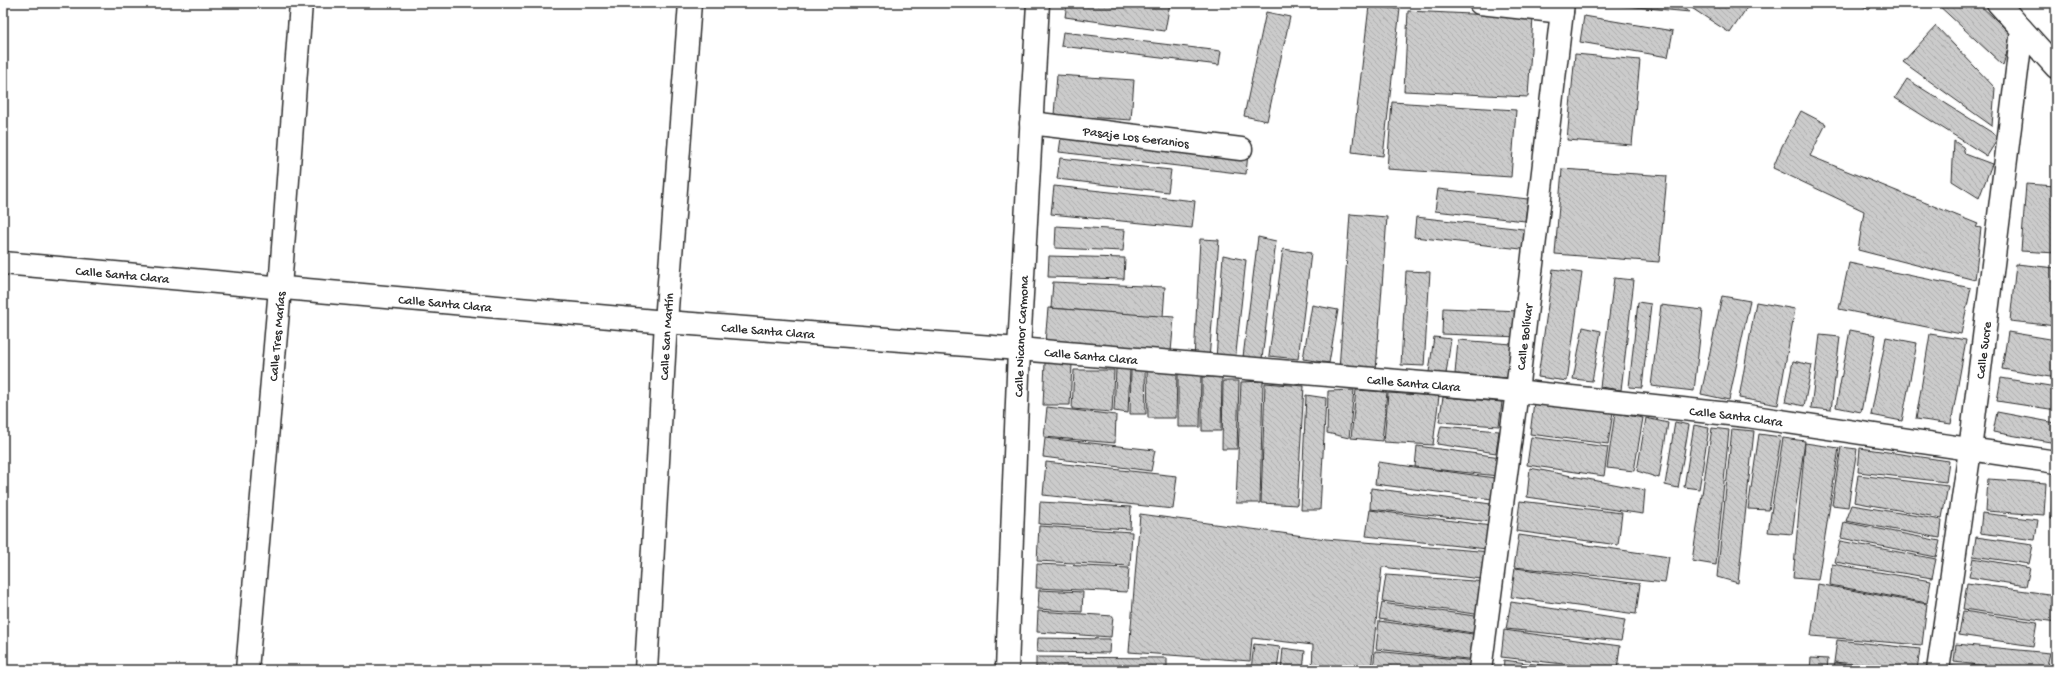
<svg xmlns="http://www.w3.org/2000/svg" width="2059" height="673" font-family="'Gochi Hand',sans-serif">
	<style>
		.building { fill: url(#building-back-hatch); stroke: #2b2b2b }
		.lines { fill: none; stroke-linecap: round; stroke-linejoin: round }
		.street-casing { stroke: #2b2b2b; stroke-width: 25 }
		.secondary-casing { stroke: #2b2b2b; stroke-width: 25 }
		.street { stroke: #fff; stroke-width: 22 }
		.secondary { stroke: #fff; stroke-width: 22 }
		.labels { text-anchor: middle; stroke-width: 3; stroke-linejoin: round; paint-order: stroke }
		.street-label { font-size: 13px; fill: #2b2b2b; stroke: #fff }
	</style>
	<defs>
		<pattern id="building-back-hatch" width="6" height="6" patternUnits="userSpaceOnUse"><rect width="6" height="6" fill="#cbcbcb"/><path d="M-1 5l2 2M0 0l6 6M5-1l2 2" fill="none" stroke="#aeaeae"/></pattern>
	</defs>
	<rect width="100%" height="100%" fill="#fff"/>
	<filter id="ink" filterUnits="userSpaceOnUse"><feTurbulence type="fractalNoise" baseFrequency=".025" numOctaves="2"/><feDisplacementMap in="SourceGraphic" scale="8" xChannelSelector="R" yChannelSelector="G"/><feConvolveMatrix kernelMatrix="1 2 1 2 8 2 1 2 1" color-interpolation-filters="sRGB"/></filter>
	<g filter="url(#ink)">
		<g class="building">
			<polygon points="1067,3 1170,3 1165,31 1065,17"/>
			<polygon points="1593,3 1673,3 1690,12"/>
			<polygon points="1684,3 1743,3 1748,6 1730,33"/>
			<polygon points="1858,3 1874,3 1869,10"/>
			<polygon points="1936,3 1978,3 2012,35 2003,65"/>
			<polygon points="1369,6 1400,9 1383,156 1352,152"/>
			<polygon points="1408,11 1533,17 1528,97 1404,91"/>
			<polygon points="1266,12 1290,17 1267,121 1244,116"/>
			<polygon points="1584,16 1673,31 1668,57 1580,42"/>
			<polygon points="1936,26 1995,88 1992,126 1903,62"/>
			<polygon points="1063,32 1221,51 1219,65 1061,46"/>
			<polygon points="1575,54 1640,60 1632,145 1567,140"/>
			<polygon points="1057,75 1134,80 1131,120 1054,115"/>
			<polygon points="1907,79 1999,137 1987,156 1895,98"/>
			<polygon points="1392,102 1516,110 1511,177 1387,169"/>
			<polygon points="1801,111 1826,124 1810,156 1978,224 1976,227 1981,228 1975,280 1858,250 1864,211 1773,168 1782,146"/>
			<polygon points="1062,131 1248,153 1246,174 1059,152"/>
			<polygon points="1954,141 1963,147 1965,154 1992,164 1979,198 1952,181"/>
			<polygon points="1060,158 1171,170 1168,192 1057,179"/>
			<polygon points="1562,169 1667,176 1659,262 1555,254"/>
			<polygon points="2026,184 2056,186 2056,253 2021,251"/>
			<polygon points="1054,186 1195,201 1192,228 1051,214"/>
			<polygon points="1438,189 1528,199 1525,221 1435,211"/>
			<polygon points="1350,214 1387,217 1376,371 1339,369"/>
			<polygon points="1416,217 1532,230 1530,250 1414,237"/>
			<polygon points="1056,226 1125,230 1123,251 1055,248"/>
			<polygon points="1258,237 1276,241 1262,359 1243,357"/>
			<polygon points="1200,239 1219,240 1209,359 1194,360"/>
			<polygon points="1283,249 1311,253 1298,359 1269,356"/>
			<polygon points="1223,255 1246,260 1235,362 1216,359"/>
			<polygon points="1049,256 1125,258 1124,279 1048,277"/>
			<polygon points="1849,263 1971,288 1961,334 1839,309"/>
			<polygon points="2016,264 2056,268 2056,326 2010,321"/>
			<polygon points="1553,269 1582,273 1567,381 1538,377"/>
			<polygon points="1406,271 1430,272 1424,366 1401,365"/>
			<polygon points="1614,278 1634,280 1621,390 1600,387"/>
			<polygon points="1053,282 1165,287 1163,317 1051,308"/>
			<polygon points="1722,296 1750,301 1729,400 1701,394"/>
			<polygon points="1638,302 1651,304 1642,388 1629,387"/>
			<polygon points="1756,302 1795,309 1778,405 1739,398"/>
			<polygon points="1312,305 1338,310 1329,363 1303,359"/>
			<polygon points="1661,305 1703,310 1694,391 1651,386"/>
			<polygon points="1048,308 1174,317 1171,352 1045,343"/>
			<polygon points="1443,308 1521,311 1520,337 1442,334"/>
			<polygon points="1583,327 1601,331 1592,381 1573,379"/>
			<polygon points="1850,330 1876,335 1861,412 1836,407"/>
			<polygon points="2008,332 2056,340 2056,378 2002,369"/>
			<polygon points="1930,334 1966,340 1951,424 1916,419"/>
			<polygon points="1820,335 1840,337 1831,410 1811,408"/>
			<polygon points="1434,337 1451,339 1445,381 1428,379"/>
			<polygon points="1886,337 1917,343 1902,421 1871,415"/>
			<polygon points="1458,340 1512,344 1509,378 1455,374"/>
			<polygon points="1793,361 1812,365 1804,406 1785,402"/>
			<polygon points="1045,363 1072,364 1070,405 1043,405"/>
			<polygon points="1116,369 1130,369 1128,413 1114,411"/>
			<polygon points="1074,370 1114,370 1112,412 1072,409"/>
			<polygon points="1131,370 1145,370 1146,414 1130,414"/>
			<polygon points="1147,370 1177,373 1176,418 1148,418"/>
			<polygon points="1178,374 1201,374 1200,427 1178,427"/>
			<polygon points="1202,377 1222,377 1221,431 1202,431"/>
			<polygon points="2001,378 2056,387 2056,410 1997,401"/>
			<polygon points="1223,381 1239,381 1237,449 1222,449"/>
			<polygon points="1263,381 1260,503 1236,503 1241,382"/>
			<polygon points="1265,383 1304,386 1297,505 1261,503"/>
			<polygon points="1354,390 1349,438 1327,433 1328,391"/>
			<polygon points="1356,390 1387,392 1382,441 1351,438"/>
			<polygon points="1388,393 1439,396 1433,445 1384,442"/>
			<polygon points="1306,395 1326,398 1320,510 1301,510"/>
			<polygon points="1443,397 1502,402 1499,426 1439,422"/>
			<polygon points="1534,402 1613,412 1608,444 1530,434"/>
			<polygon points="1047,407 1116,415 1115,443 1044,437"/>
			<polygon points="1997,412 2056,423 2056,443 1993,432"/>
			<polygon points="1615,413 1643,418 1634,471 1607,468"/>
			<polygon points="1646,418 1668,423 1659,478 1637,471"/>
			<polygon points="1675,422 1689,425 1678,488 1665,485"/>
			<polygon points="1694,425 1709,428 1699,489 1684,487"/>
			<polygon points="1441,426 1499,431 1496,453 1437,444"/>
			<polygon points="1712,428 1729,430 1716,565 1692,561"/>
			<polygon points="1732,429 1754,431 1738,583 1717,577"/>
			<polygon points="1759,434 1781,437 1769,510 1748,509"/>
			<polygon points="1531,437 1608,447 1604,476 1527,465"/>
			<polygon points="1045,438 1155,450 1151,471 1043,457"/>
			<polygon points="1783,438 1805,441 1792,534 1768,532"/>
			<polygon points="1805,443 1839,448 1818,580 1793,578"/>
			<polygon points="1417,446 1501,457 1498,476 1415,467"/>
			<polygon points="1841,447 1857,449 1848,507 1832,505"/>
			<polygon points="1860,448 1949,461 1946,482 1858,472"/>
			<polygon points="1046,462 1177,476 1173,509 1043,495"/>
			<polygon points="1378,462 1495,478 1492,499 1375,484"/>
			<polygon points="1530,468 1645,490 1643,514 1527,497"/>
			<polygon points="1858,475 1948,486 1942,518 1854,502"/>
			<polygon points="1988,479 2046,483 2044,515 1986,511"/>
			<polygon points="2054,482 2056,482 2056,519 2051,519"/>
			<polygon points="1371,488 1491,504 1491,522 1370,509"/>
			<polygon points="1520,501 1622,513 1618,545 1516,531"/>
			<polygon points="1040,502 1131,507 1130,529 1039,524"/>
			<polygon points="1852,505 1942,520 1940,538 1846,521"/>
			<polygon points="1370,510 1491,526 1487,549 1366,536"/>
			<polygon points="1982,513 2038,520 2035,540 1980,533"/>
			<polygon points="1140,514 1326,539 1492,552 1489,580 1382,567 1371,670 1312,670 1313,645 1252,638 1250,661 1129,652"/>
			<polygon points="1844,522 1940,541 1936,557 1841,538"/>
			<polygon points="1039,526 1132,532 1130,566 1037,561"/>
			<polygon points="1519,535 1669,557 1665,583 1514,567"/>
			<polygon points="1976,537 2033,545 2029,564 1973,556"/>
			<polygon points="1840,541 1936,559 1932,578 1835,562"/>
			<polygon points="1973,558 2030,568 2026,586 1969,577"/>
			<polygon points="1037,564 1129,568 1127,592 1036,588"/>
			<polygon points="1832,564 1931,581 1927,603 1830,585"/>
			<polygon points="1515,568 1640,584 1636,614 1511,597"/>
			<polygon points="1386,575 1488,582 1482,615 1382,601"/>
			<polygon points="1967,583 2056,595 2056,622 1963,609"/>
			<polygon points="1818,584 1927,604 1922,645 1811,636"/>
			<polygon points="1039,590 1083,592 1082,612 1038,609"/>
			<polygon points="1511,602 1625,620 1621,641 1506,629"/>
			<polygon points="1382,603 1482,617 1480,634 1379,619"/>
			<polygon points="1038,611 1113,616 1111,637 1037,632"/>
			<polygon points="1963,611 2037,622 2033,646 1959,635"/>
			<polygon points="1379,621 1480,635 1476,660 1376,649"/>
			<polygon points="1504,630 1620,646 1617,670 1501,657"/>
			<polygon points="1038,638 1110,639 1109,653 1037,652"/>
			<polygon points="1837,640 1920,649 1917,670 1834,662"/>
			<polygon points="1254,644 1280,647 1277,670 1251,670"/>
			<polygon points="1956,644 2050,653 2046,670 2018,670 1954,662"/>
			<polygon points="1283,648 1305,651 1303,670 1281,670"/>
			<polygon points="1375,651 1476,661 1475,670 1373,670"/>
			<polygon points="1036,657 1167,658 1167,670 1036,670"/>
			<polygon points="1811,658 1828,659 1827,670 1810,670"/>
			<polygon points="1504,660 1579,670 1503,670"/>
			<polygon points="1835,663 1889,670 1833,670"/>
			<polygon points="1952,666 1981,670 1951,670"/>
		</g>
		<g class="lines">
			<defs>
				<g id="street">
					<polyline points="1480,3 1562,12"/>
					<path id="s1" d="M 1031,123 L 1241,149"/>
					<path id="s2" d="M 3,263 L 666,322 L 1019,349 L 1517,391 L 1747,416 L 2056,462"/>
					<path id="s3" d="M 247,670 L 280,288 L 301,3"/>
					<path id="s4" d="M 646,670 L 666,322 L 690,3"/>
					<path id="s5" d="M 1938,670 L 1970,450 L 2022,30"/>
				</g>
				<g id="secondary">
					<polyline points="1998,3 2056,67"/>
					<path id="s6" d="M 1007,670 L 1019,349 L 1038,3"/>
					<path id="s7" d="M 1480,670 L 1517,391 L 1563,3"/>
				</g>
			</defs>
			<use href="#street" class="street-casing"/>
			<use href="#secondary" class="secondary-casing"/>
			<use href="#street" class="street"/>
			<use href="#secondary" class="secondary"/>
		</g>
	</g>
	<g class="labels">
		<g class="street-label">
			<text dy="5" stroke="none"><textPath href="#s1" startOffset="106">Pasaje Los Geranios</textPath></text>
			<text dy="5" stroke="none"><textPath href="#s2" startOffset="120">Calle Santa Clara</textPath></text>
			<text dy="5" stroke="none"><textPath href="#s2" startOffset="444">Calle Santa Clara</textPath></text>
			<text dy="5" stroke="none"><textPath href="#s2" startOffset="768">Calle Santa Clara</textPath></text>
			<text dy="5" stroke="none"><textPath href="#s4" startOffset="334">Calle San Martín</textPath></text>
			<text dy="5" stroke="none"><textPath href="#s6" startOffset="334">Calle Nicanor Carmona</textPath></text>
			<text dy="5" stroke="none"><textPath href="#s3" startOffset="335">Calle Tres Marías</textPath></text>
			<text dy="5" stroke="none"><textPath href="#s7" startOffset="336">Calle Bolívar</textPath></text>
			<text dy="5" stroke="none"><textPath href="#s5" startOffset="323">Calle Sucre</textPath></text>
			<text dy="5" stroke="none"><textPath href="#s2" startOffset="1092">Calle Santa Clara</textPath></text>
			<text dy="5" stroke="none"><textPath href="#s2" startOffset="1416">Calle Santa Clara</textPath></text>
			<text dy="5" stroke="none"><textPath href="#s2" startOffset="1740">Calle Santa Clara</textPath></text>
		</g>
	</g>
	<rect width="2059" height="673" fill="none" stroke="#fff" stroke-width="16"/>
	<rect x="8" y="8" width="2043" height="657" fill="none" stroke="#2b2b2b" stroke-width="1.5" filter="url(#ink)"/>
</svg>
